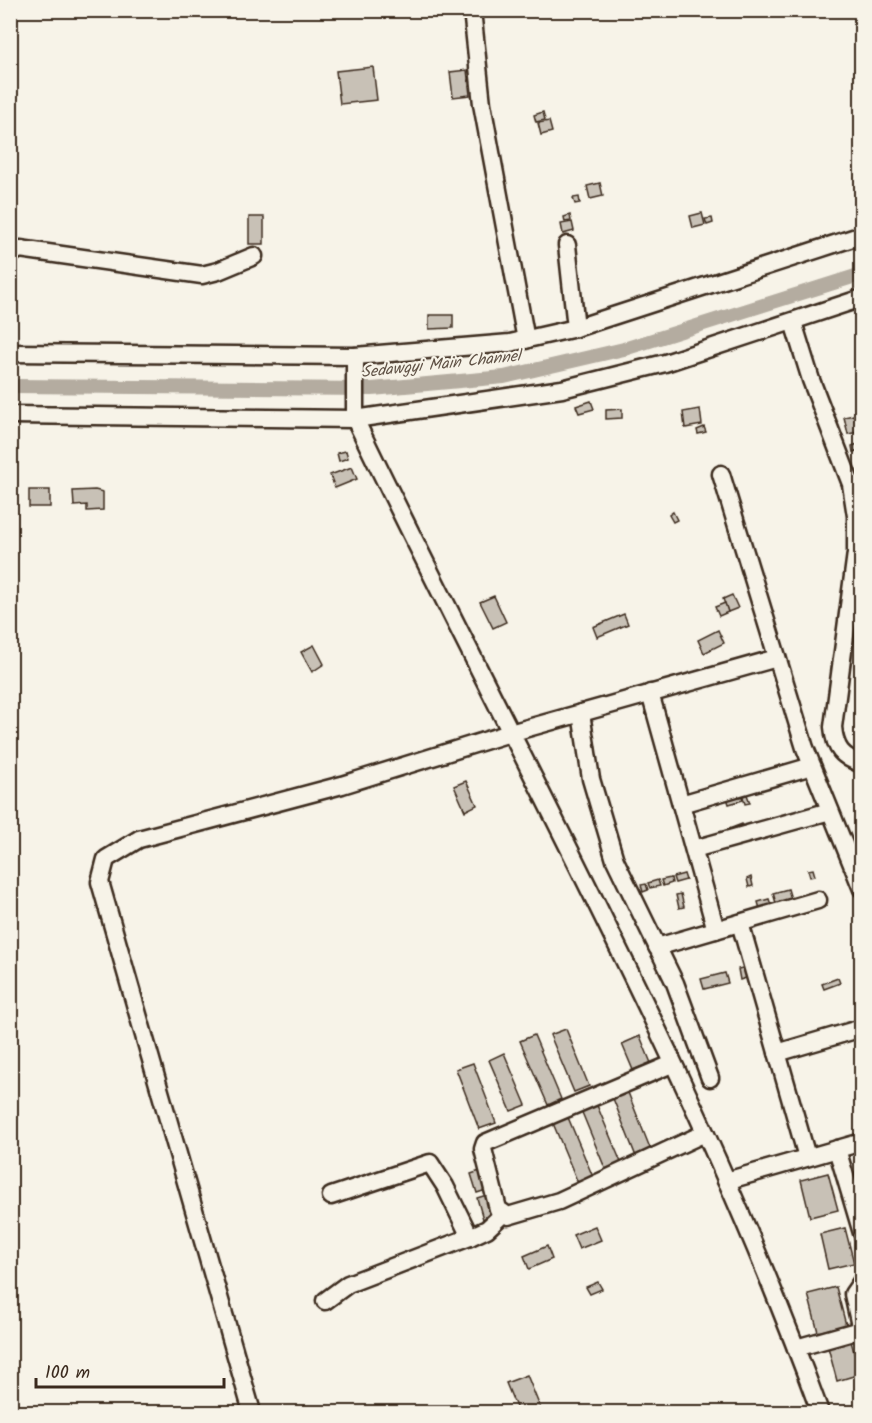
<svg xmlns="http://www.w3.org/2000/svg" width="872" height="1423" font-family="Kalam,sans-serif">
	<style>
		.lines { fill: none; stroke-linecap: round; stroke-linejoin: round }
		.canal { stroke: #b4aca0; stroke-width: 14 }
		.building { fill: #c8c1b6; stroke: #3b2a1e; stroke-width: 1.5 }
		.minor-casing { stroke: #3b2a1e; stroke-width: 21 }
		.minor { stroke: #f7f3e8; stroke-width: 16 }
		.labels { text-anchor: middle; stroke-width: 4.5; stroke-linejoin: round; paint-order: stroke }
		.water-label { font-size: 16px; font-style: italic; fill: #5f5145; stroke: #f7f3e8 }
	</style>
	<rect width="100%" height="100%" fill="#f7f3e8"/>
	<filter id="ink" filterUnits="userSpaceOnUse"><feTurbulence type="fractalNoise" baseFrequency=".0167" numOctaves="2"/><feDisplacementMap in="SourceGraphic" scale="12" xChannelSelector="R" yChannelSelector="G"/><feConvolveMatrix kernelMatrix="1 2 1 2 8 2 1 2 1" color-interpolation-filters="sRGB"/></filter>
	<g filter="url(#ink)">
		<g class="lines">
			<polyline class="canal" points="10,386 372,389 504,377 624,349 862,274"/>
		</g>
		<g class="building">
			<polygon points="373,67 377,100 340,104 336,71"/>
			<polygon points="467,70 470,95 453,97 450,72"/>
			<polygon points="543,112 545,120 536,122 534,115"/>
			<polygon points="549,121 552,132 541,135 538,123"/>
			<polygon points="600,183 603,196 590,199 587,186"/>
			<polygon points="579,197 580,203 575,204 573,198"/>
			<polygon points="702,213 705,225 693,228 690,216"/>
			<polygon points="570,215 571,221 565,222 564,217"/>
			<rect x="249" y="217" width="15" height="27"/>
			<polygon points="712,218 713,223 707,225 705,219"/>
			<polygon points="572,222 574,231 563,234 561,224"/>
			<polygon points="429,315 453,315 453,328 429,329"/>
			<polygon points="591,401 594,409 579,413 576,406"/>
			<polygon points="622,409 622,418 606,419 606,410"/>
			<polygon points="700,409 702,425 685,428 683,412"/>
			<polygon points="854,415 858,432 848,434 844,417"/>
			<polygon points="704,427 706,432 698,434 697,430"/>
			<polygon points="858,444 860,450 853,452 852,446"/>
			<polygon points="346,451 348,458 339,461 337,453"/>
			<polygon points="352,467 357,479 335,488 330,475"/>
			<rect x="29" y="490" width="21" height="17"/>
			<polygon points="95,490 103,492 103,510 87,511 87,505 74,506 73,491"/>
			<polygon points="673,512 677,520 673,522 669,515"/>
			<polygon points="732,595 738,608 728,612 723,599"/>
			<polygon points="494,596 506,622 493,628 480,602"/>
			<polygon points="725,603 728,612 719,616 715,607"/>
			<polygon points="624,614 628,624 597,637 593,627"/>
			<polygon points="718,630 724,643 704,653 698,640"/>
			<polygon points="314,645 324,664 312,672 301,652"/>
			<polygon points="466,781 477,805 465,811 454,786"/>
			<polygon points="745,789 750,803 745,804 741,790"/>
			<polygon points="740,790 743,800 729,804 726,795"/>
			<polygon points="742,824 744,829 718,839 716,834"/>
			<polygon points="813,869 815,876 810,877 808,870"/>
			<polygon points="684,874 686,880 675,883 673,877"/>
			<polygon points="751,877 753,886 749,887 747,879"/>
			<polygon points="671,878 672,883 663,886 661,880"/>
			<polygon points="658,880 660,886 650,888 648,883"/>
			<polygon points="646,884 648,890 643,892 641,885"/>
			<polygon points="788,889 791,899 776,903 773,893"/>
			<polygon points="681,894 684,907 679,908 676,895"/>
			<polygon points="769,899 771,905 760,909 758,902"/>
			<polygon points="747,967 749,977 740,980 738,969"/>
			<polygon points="725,973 728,983 704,989 701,979"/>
			<polygon points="838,978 840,983 824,989 822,984"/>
			<polygon points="566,1029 589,1086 574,1092 550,1035"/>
			<polygon points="534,1035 561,1099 548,1105 520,1041"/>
			<polygon points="640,1036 651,1063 633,1070 622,1044"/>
			<polygon points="504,1053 526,1105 511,1111 489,1060"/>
			<polygon points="473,1063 496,1123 479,1129 456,1069"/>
			<polygon points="627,1090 652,1153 637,1159 612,1096"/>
			<polygon points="596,1103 623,1167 607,1173 581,1110"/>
			<polygon points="567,1115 593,1177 578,1183 552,1121"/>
			<polygon points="480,1171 486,1190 477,1193 471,1174"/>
			<polygon points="828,1173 838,1210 810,1217 801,1180"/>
			<polygon points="490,1194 496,1215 483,1219 477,1198"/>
			<polygon points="595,1226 601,1240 579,1249 573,1235"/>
			<polygon points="845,1228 854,1263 828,1269 820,1234"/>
			<polygon points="547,1246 552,1259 529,1269 524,1256"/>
			<polygon points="598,1282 602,1289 590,1294 586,1287"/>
			<polygon points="836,1287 846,1325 818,1332 808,1294"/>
			<polygon points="851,1341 860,1374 837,1381 828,1347"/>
			<polygon points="527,1375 542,1412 518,1412 506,1383"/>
		</g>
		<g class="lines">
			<defs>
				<g id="minor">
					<polyline points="472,10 482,104 526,340"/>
					<polyline points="567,245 576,328"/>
					<polyline points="10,254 20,249 202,275 218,271 254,256"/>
					<path d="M 793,322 L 811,380 L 851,484 L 856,516 L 856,553 L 833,727 C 835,749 842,757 862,764"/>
					<polyline points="10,353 355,356 510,343 576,328 862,235"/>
					<path d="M 355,356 L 355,419 C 513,748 695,1069 820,1412"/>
					<polyline points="10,415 355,419 562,389 665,363 862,298"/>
					<polyline points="721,474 805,748 862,889"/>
					<polyline points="650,693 716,930"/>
					<polyline points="581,713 591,779 615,860 675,983 710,1078"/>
					<polyline points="681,804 812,766"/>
					<polyline points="694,849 830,811"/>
					<polyline points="740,923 807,1157"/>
					<polyline points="657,947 818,900"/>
					<polyline points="777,1053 862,1028"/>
					<polyline points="672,1064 485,1143 483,1149 498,1209 508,1216 559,1201 705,1133"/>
					<polyline points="837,1149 862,1233"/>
					<polyline points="726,1181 862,1142"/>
					<polyline points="331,1196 430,1163 445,1186 470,1237"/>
					<polyline points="862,1281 853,1294 862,1335"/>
					<polyline points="325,1301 348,1284 470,1237 487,1229 503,1214"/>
					<polyline points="796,1348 860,1330"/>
					<polyline points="252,1412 100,882 106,859 139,839 342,785 510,733 777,658"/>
				</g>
			</defs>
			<use href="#minor" class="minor-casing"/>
			<use href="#minor" class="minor"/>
		</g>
	</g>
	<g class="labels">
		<g class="water-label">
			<text transform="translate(441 363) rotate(-6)" y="6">Sedawgyi Main Channel</text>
		</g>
	</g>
	<rect width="872" height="1423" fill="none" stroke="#f7f3e8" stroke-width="36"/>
	<rect x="18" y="18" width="836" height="1387" fill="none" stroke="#3b2a1e" stroke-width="2" filter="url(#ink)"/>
	<path d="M36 1378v9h188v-9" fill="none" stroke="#3b2a1e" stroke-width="3"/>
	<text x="45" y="1378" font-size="18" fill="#3b2a1e" stroke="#f7f3e8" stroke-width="4.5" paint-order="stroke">100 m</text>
</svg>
